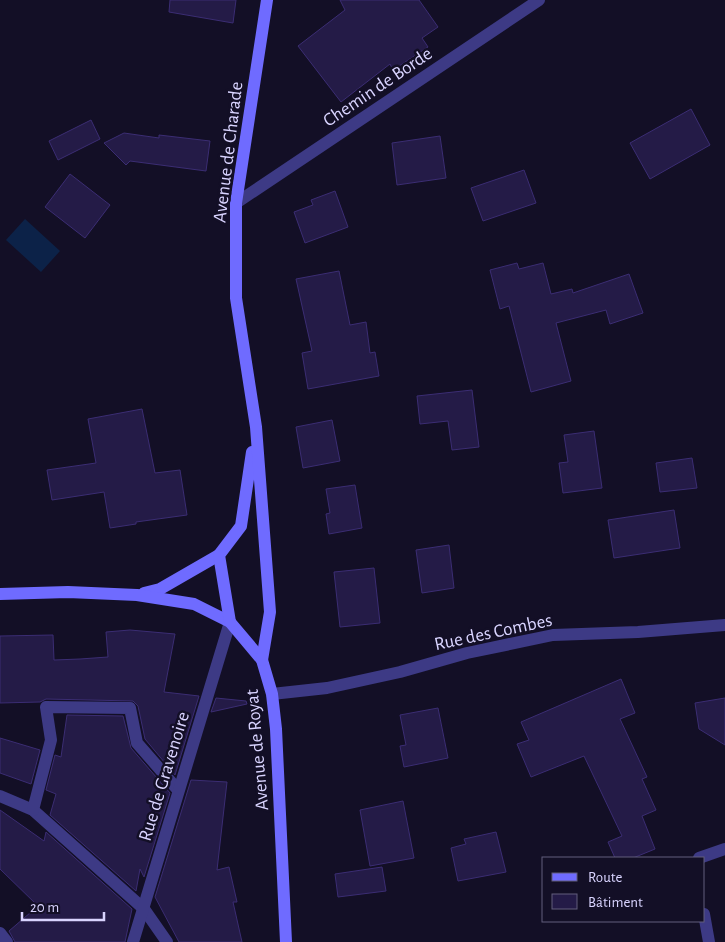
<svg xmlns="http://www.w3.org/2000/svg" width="725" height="942" font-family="'Alegreya Sans',sans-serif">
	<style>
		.water { fill: #0c2248 }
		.building { fill: #241b47; stroke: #3b2d73 }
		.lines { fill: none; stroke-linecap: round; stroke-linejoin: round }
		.street { stroke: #3d3a85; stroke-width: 12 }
		.secondary { stroke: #6f6bff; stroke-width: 12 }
		.labels { text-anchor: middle; stroke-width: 5; stroke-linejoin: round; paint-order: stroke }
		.street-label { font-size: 19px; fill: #d9d4ff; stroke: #130f26 }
	</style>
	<rect width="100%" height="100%" fill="#130f26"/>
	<polygon class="water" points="25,219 60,251 41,272 6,240"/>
	<g class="building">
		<polygon points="170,0 236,0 233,23 169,12"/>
		<polygon points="340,0 419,0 438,27 422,38 428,47 393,70 390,64 341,102 298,46 345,10"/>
		<polygon points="691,109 710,145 650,179 630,143"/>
		<polygon points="91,120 100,139 58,160 49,141"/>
		<polygon points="124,133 159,138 159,135 210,141 206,171 130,161 126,165 104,143"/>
		<polygon points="440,136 446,178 397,185 392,143"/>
		<polygon points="524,170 536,203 483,221 471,188"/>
		<polygon points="70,174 110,205 85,238 45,207"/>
		<polygon points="335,191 348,227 305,243 294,212 313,205 311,200"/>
		<polygon points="517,263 519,269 543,263 551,294 572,289 573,293 629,274 643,313 610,324 606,310 556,323 571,381 531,392 509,306 500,309 490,270"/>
		<polygon points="339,271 350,325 366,322 370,353 375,352 379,376 308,389 302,353 312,351 296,279"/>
		<polygon points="472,390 479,447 452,450 448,421 420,424 417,396"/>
		<polygon points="142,409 155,473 180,470 187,515 136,522 136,524 110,528 104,492 52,500 47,470 96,463 88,419"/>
		<polygon points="332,420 340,461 303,468 296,427"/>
		<polygon points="594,431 602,488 563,493 559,463 568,462 564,435"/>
		<polygon points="692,458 697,488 660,492 656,463"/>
		<polygon points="355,485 362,528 329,534 326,514 330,513 326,489"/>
		<polygon points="674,510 680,548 614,558 608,520"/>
		<polygon points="449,545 454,588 422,593 416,550"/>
		<polygon points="374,568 380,623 340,627 334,572"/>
		<polygon points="130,630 175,634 164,692 199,696 175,775 145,739 138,706 133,701 46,699 40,702 0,703 0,636 53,635 54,660 80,659 108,657 106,632"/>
		<polygon points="621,679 635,713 620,719 647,777 642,779 656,810 642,816 655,849 633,858 615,858 608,842 622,836 584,756 531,777 517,744 529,740 521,722"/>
		<polygon points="216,698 246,701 247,704 211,712"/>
		<polygon points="725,698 725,745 699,729 695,703"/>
		<polygon points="438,708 448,758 404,767 400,746 406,745 400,715"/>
		<polygon points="67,715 123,716 131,748 170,793 144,877 140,869 136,891 50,815 56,794 46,790 55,755 61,757"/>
		<polygon points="0,738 40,750 31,784 0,773"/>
		<polygon points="191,780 227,782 217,870 229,867 237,902 233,902 242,942 179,942 155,897"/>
		<polygon points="403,801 414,858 370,866 360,810"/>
		<polygon points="0,810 44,841 46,832 132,909 125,942 15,942 9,931 38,906 0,869"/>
		<polygon points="496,832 506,872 458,881 451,848 466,844 464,839"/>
		<polygon points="382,867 386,891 338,897 335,874"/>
	</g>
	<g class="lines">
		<g class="street">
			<polyline points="236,203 539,0"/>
			<polyline points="272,694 327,688 400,672 467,653 553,635 638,632 725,625"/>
			<polyline points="0,796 33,810 144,909 167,942"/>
			<polyline points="33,810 51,740 46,707 130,708 137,743 178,790"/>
			<polyline points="699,858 725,849"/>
			<polyline points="704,914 709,942"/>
			<polyline points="0,933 7,942"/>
			<polyline points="133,942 230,622"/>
		</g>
		<g class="secondary">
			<polyline points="144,593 160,589 219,555"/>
			<polyline points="0,594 68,592 137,595 194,604 230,622 262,660 272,694 276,729 286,942"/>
			<polyline points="230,622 219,555 241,526 252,452"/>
			<polyline points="262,660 270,612 256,427 236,298 236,203 267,0"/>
		</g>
	</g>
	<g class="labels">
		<g class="street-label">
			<text transform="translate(377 86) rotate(-34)" y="7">Chemin de Borde</text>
			<text transform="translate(227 152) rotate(-83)" y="7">Avenue de Charade</text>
			<text transform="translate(493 631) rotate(-12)" y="7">Rue des Combes</text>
			<text transform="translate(256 750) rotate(-95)" y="7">Avenue de Royat</text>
			<text transform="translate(163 776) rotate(-73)" y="7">Rue de Gravenoire</text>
		</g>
	</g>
	<rect x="542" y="857" width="162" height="65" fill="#130f26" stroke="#625e7d"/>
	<rect x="552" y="873" width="25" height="8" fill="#6f6bff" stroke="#625e7d"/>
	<text x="588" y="882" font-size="15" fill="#d9d4ff">Route</text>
	<rect x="552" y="894" width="25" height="15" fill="#241b47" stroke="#625e7d"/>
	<text x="588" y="907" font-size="15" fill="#d9d4ff">Bâtiment</text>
	<path d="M22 912v8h82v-8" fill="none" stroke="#d9d4ff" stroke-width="2.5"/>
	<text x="30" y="912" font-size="15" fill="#d9d4ff" stroke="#130f26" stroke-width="4" paint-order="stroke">20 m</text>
</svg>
